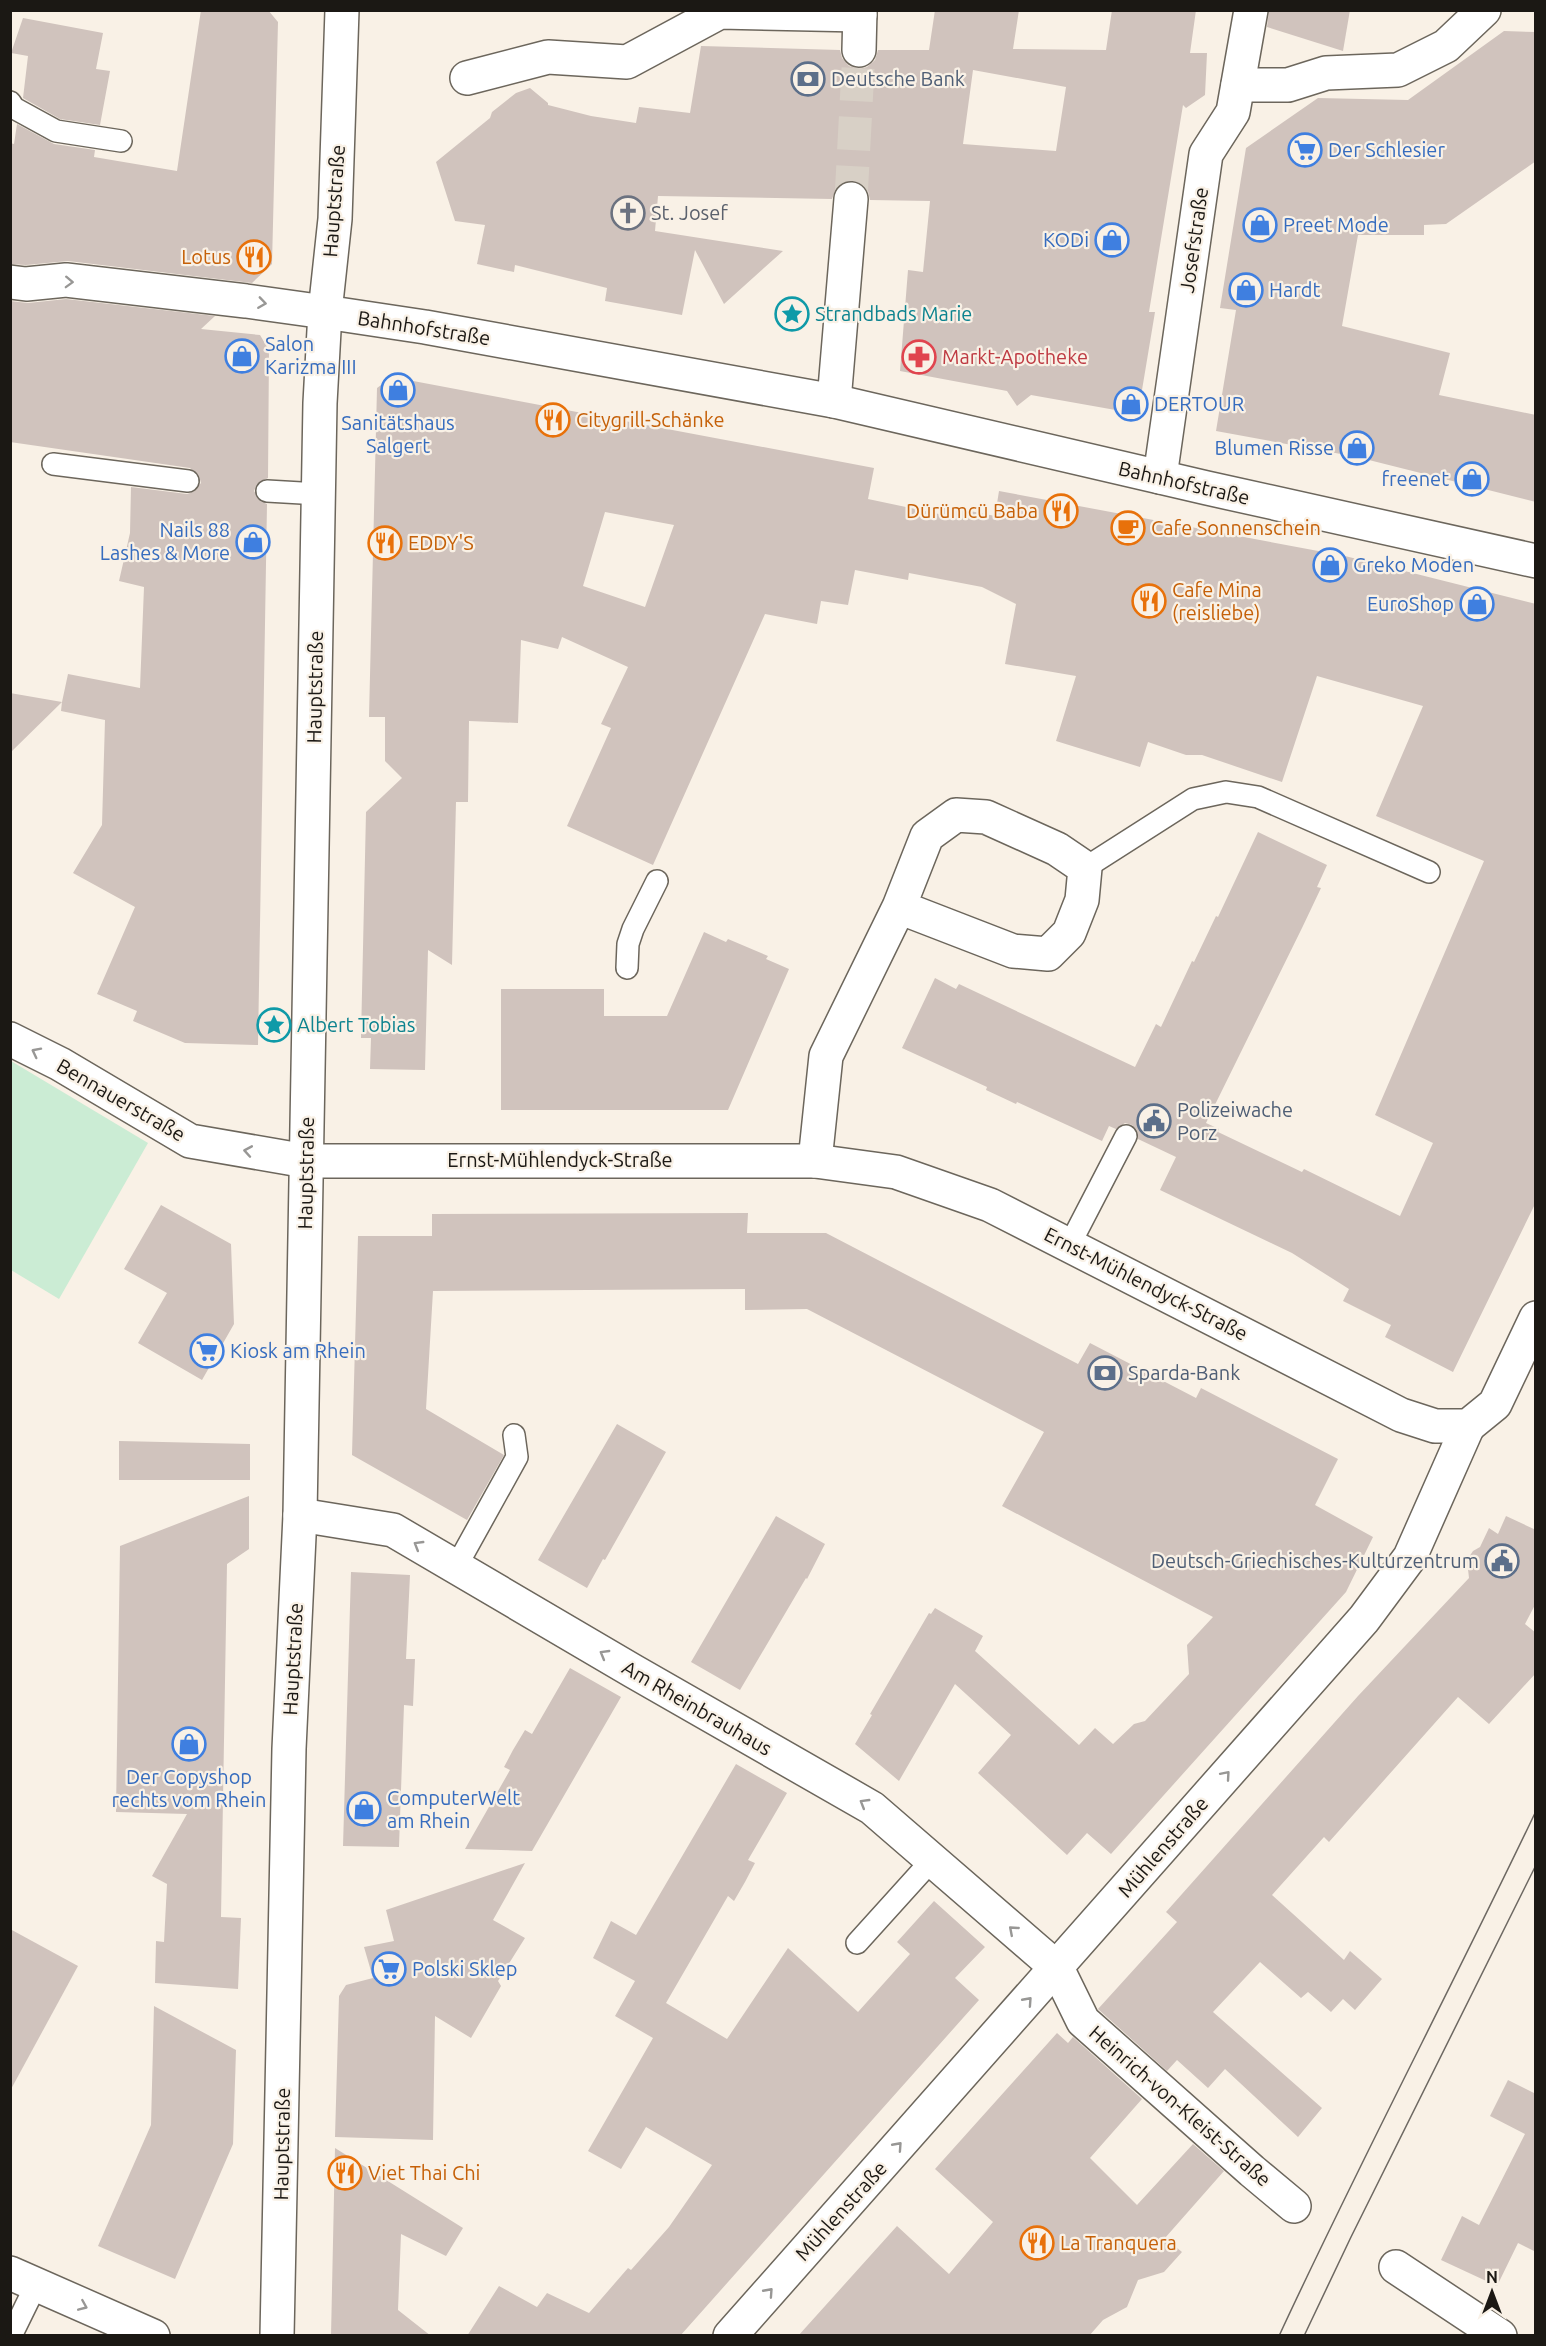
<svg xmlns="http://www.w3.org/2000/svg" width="1546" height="2346" font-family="Ubuntu,sans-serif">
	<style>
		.green { fill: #cbecd4 }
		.building { fill: #d0c3bd; fill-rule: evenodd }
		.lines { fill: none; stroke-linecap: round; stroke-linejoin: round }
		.street-tunnel { stroke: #d8d0c6; stroke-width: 33; stroke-dasharray: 33 16; stroke-linecap: butt }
		.lane-casing { stroke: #6c665c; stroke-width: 24 }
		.street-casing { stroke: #6c665c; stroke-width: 36 }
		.secondary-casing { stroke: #6c665c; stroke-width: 36 }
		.lane { stroke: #fff; stroke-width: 21 }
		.street { stroke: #fff; stroke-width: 33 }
		.secondary { stroke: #fff; stroke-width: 33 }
		.tram { stroke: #6d6862; stroke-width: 1.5 }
		.oneway { stroke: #989795 }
		.labels { text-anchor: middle; stroke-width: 4.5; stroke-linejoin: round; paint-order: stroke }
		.service-label { font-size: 20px; fill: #4e5e75; stroke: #f9f1e6; text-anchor: start }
		.shop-label { font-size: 20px; fill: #366cbe; stroke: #f9f1e6; text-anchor: start }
		.street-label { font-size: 20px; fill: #1b1814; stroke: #f9f1e6 }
		.worship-label { font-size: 20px; fill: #5b616d; stroke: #f9f1e6; text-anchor: start }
		.food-label { font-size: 20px; fill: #c56008; stroke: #f9f1e6; text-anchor: start }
		.culture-label { font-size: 20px; fill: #0d838f; stroke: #f9f1e6; text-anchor: start }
		.health-label { font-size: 20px; fill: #be3a42; stroke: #f9f1e6; text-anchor: start }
	</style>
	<rect width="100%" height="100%" fill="#f9f1e6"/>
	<polygon class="green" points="11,1061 148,1143 59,1299 11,1270"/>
	<g class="building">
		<polygon points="201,10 268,10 278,22 272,264 252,283 68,261 26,265 10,264 10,143 14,144 17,124 54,144 95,150 94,157 177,171"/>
		<path d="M 935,10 L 1019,10 L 1013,49 L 1106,50 L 1112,10 L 1196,10 L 1190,53 L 1207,53 L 1205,95 L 1186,108 L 1183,105 L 1149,312 L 1155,312 L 1138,414 L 1031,395 L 1017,406 L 1007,391 L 900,371 L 908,270 L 923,272 L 930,201 L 870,200 L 868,191 L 862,184 L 852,180 L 843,182 L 836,188 L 832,199 L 658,196 L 655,231 L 783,251 L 724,304 L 695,250 L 682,315 L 605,301 L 607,288 L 515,265 L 514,272 L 477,264 L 485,225 L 455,221 L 436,162 L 490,118 L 492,112 L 516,93 L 530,88 L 548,103 L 548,105 L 591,116 L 636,123 L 639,107 L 690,113 L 701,46 L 840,50 L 842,58 L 849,66 L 859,69 L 867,67 L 875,60 L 878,50 L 929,50 ZM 973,70 L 1066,87 L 1056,151 L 963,144 Z"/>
		<polygon points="1269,10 1350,10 1343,51 1267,27"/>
		<polygon points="23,18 103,33 96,69 110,71 100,125 60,119 23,98 28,56 11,53"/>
		<polygon points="1504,31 1536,32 1536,161 1446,224 1424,225 1424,235 1358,235 1342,326 1450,353 1439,395 1536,415 1536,502 1357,457 1216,431 1236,310 1220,308 1246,148 1318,98 1408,100"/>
		<polygon points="66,299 215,316 201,329 260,335 269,350 268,478 257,484 254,491 260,501 267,504 258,1045 185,1043 133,1021 137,1011 97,994 135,907 73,873 102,825 105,720 61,711 62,702 10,753 10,693 62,702 68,674 140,688 144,587 119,581 130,533 131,487 187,494 193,492 201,483 199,476 190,468 10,442 10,301 28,303"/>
		<path d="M 392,377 L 874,468 L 868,499 L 939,514 L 940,505 L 995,516 L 999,491 L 1345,556 L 1536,604 L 1536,1202 L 1453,1372 L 1385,1337 L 1391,1325 L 1343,1301 L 1349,1289 L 1292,1253 L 1160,1190 L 1176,1157 L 1138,1139 L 1137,1130 L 1132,1125 L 1125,1123 L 1116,1129 L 1109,1126 L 1102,1141 L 1017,1102 L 1016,1104 L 986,1090 L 987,1087 L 902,1048 L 935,978 L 956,989 L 959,984 L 1135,1067 L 1156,1024 L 1161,1027 L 1192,961 L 1194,962 L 1216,916 L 1218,917 L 1258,832 L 1327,865 L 1317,887 L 1321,888 L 1302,928 L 1206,1123 L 1219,1129 L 1218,1132 L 1302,1172 L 1304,1169 L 1400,1216 L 1433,1143 L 1375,1115 L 1484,861 L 1376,816 L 1423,706 L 1317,676 L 1282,782 L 1202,755 L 1186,755 L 1148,742 L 1140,767 L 1056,741 L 1076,676 L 1005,664 L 1016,604 L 982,587 L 909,573 L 908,580 L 855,570 L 848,605 L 821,601 L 817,624 L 765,614 L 653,865 L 567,826 L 611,728 L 601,724 L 628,667 L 562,637 L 558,649 L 521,640 L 518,723 L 469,721 L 468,802 L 456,802 L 452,965 L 428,950 L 425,1070 L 370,1069 L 371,1038 L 361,1038 L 366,812 L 402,778 L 385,761 L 385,717 L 369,717 L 377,388 ZM 605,512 L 674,525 L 645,607 L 583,586 Z"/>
		<polygon points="704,932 726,942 728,939 768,956 766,959 789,969 728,1110 501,1110 501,989 604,989 604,1016 667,1016"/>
		<polygon points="161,1205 231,1244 234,1324 202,1380 138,1343 167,1293 124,1269"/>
		<polygon points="748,1213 747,1233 826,1233 1078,1364 1090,1343 1196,1398 1201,1388 1338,1459 1315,1505 1373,1537 1346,1592 1111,1854 1087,1833 1067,1855 978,1773 1011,1735 955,1684 899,1781 855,1744 872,1715 870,1714 929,1613 931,1614 935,1608 983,1636 975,1651 1079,1745 1095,1728 1113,1744 1134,1724 1145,1721 1189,1674 1187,1645 1213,1617 1002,1506 1044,1432 807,1309 745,1310 745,1289 433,1291 426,1409 504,1455 467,1520 352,1455 358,1236 432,1236 432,1214"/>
		<polygon points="617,1424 666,1452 605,1560 603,1559 587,1588 538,1560"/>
		<polygon points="119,1441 250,1444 250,1480 119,1480"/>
		<polygon points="249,1496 249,1549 227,1564 221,1917 241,1918 238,1989 155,1983 156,1941 164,1942 167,1884 152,1876 187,1814 116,1812 120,1546"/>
		<polygon points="776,1516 825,1544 807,1579 806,1578 740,1690 691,1662"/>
		<polygon points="1506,1516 1536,1530 1536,1603 1525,1624 1536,1633 1536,1673 1489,1724 1458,1697 1329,1842 1324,1837 1272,1895 1344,1960 1350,1951 1382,1979 1355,2010 1343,1999 1331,2012 1308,1992 1301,1998 1260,1962 1213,2012 1322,2108 1298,2137 1225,2069 1208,2088 1177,2060 1167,2071 1098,2009 1177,1922 1166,1912 1358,1696 1469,1578 1467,1560 1473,1551 1480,1547 1489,1528 1498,1534"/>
		<polygon points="351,1572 410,1575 406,1659 415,1659 413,1706 404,1705 399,1847 343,1846"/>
		<polygon points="570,1668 621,1697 532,1851 465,1849 510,1770 504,1767 513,1750 525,1730 532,1734"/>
		<polygon points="736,1764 787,1793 748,1860 755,1863 745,1882 734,1901 728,1896 666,2003 727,2039 788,1948 858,2012 910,1954 897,1942 934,1901 985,1947 955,1978 979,2000 680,2336 467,2336 499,2286 537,2307 547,2293 589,2313 628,2268 631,2270 669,2227 712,2165 646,2127 621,2169 588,2151 653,2038 615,2016 635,1981 593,1958 611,1921 636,1935"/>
		<polygon points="525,1863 493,1920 525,1938 498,1981 501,1986 471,2038 435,2016 433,2140 335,2137 339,1996 346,1985 373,1978 364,1947 394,1941 386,1910"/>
		<polygon points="10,1929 78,1966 10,2091"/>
		<polygon points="154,2006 236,2050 233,2144 175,2279 98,2246 151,2125"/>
		<polygon points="1057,2033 1068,2043 1073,2037 1142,2099 1090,2158 1137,2205 1193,2144 1224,2171 1165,2238 1182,2252 1164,2272 1138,2280 1127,2307 1103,2320 1089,2336 798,2336 897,2226 949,2274 993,2222 935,2169"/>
		<polygon points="1508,2080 1536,2094 1536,2252 1518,2243 1497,2286 1441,2260 1462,2216 1479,2225 1525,2134 1490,2116"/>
		<polygon points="335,2148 463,2228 446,2256 401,2234 398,2310 431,2336 331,2336"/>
	</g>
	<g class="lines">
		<polyline class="street-tunnel" points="851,199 859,50"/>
		<defs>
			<g id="lane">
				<polyline points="10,102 14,108 56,131 121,141"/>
				<polyline points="53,464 188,481"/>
				<polyline points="267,491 319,494"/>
				<polyline points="1085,868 1193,799 1226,792 1258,797 1429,872"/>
				<polyline points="627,968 628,944 633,929 657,881"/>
				<polyline points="1070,1244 1126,1136"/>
				<polyline points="456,1567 517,1457 514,1435"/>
				<polyline points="857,1943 932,1860"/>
				<polyline points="11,2336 36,2285"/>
			</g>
			<g id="street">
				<polyline points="859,50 860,10"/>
				<polyline points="467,78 548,57 627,62 720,12 860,15"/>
				<polyline points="1238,85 1288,85 1326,73 1398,70 1446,46 1484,10"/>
				<polyline points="10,282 26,284 66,280 246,301 325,312 425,327 834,401 1207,488 1536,561"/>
				<polyline points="834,401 851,199"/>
				<polyline points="1160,477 1206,154 1233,112 1251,10"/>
				<polyline points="10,1039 60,1064 190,1141 306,1161"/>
				<polyline points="815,1161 826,1056 899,907 927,836 956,815 986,817 1057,849 1085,868 1082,900 1069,933 1048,954 1013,951 899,907"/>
				<polyline points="300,1515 393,1530 633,1671 872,1808 1057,1968 1083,2021 1252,2171 1294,2206"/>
				<polyline points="1396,2267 1500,2336"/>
				<polyline points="10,2273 153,2336"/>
				<polyline points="730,2336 1364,1619 1410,1557 1468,1426"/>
			</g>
			<g id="secondary">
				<polyline points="306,1161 815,1161 896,1172 990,1205 1401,1415 1435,1426 1468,1426 1495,1404 1536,1318"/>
				<polyline points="277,2336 289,1749 300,1515 320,403 325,312 335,219 342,10"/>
			</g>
		</defs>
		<use href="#lane" class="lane-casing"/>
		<use href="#street" class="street-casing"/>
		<use href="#secondary" class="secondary-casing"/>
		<use href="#lane" class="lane"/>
		<use href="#street" class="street"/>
		<use href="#secondary" class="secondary"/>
		<g class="tram">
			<path d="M 1279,2336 C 1361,2159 1452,1987 1536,1811"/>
			<polyline points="1304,2336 1351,2237 1536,1865"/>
		</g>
	</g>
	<defs><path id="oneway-chevron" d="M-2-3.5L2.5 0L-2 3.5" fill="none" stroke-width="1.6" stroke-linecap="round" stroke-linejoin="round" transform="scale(1.5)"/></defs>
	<g class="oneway">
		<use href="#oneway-chevron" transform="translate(69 282) rotate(2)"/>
		<use href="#oneway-chevron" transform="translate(262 303) rotate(8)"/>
		<use href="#oneway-chevron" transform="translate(36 1052) rotate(-153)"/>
		<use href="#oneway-chevron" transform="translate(248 1151) rotate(-170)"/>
		<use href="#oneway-chevron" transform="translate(418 1545) rotate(-149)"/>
		<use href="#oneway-chevron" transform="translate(604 1654) rotate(-150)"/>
		<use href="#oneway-chevron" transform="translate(1226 1775) rotate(-49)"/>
		<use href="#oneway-chevron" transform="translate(864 1803) rotate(-149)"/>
		<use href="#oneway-chevron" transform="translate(1013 1930) rotate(-139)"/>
		<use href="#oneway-chevron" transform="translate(1028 2001) rotate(-48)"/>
		<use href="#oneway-chevron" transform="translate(898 2146) rotate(-48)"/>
		<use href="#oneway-chevron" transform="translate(769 2292) rotate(-48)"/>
		<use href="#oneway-chevron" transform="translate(83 2306) rotate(23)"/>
	</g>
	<defs>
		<symbol id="bank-ring" viewBox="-11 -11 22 22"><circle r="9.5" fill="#f9f1e6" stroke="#5c6f8a" stroke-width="1.5"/><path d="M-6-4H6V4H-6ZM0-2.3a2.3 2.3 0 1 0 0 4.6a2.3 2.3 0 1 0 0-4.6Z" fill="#5c6f8a"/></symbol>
		<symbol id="supermarket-ring" viewBox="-11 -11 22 22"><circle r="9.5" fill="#f9f1e6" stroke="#3f7fe0" stroke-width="1.5"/><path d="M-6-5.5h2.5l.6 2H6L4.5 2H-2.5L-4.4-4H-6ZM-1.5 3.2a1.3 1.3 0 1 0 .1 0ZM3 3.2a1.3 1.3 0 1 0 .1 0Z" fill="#3f7fe0"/></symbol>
		<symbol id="church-ring" viewBox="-11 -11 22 22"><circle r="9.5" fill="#f9f1e6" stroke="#6b7280" stroke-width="1.5"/><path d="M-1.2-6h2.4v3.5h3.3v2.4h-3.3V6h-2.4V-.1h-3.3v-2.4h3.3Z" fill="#6b7280"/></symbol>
		<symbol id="shop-ring" viewBox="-11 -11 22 22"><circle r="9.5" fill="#f9f1e6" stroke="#3f7fe0" stroke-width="1.5"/><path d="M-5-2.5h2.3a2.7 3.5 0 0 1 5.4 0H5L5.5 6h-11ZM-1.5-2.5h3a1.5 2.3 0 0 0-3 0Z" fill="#3f7fe0"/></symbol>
		<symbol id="restaurant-ring" viewBox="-11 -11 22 22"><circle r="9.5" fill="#f9f1e6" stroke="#e8710a" stroke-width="1.5"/><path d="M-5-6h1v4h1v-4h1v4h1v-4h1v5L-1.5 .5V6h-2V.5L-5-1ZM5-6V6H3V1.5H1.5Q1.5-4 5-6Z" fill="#e8710a"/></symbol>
		<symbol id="sight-ring" viewBox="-11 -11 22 22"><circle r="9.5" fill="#f9f1e6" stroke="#0f9aa8" stroke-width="1.5"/><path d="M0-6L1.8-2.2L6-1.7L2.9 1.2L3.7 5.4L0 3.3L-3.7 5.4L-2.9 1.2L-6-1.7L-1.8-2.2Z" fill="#0f9aa8"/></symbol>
		<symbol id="pharmacy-ring" viewBox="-11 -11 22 22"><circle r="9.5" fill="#f9f1e6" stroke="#e0444e" stroke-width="1.5"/><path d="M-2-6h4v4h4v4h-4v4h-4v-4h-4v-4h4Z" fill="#e0444e"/></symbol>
		<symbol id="cafe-ring" viewBox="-11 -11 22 22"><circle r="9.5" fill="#f9f1e6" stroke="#e8710a" stroke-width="1.5"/><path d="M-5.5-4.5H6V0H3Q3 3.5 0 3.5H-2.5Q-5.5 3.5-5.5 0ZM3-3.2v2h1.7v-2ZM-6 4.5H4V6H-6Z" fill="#e8710a"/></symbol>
		<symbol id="civic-ring" viewBox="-11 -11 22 22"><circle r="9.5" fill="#f9f1e6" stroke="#5c6f8a" stroke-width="1.5"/><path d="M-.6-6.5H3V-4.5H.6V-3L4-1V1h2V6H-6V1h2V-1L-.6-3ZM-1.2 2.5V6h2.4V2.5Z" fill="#5c6f8a"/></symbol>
	</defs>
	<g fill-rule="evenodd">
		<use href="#bank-ring" x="789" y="60" width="38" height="38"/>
		<use href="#supermarket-ring" x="1286" y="131" width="38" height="38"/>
		<use href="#church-ring" x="609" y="194" width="38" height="38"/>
		<use href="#shop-ring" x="1241" y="206" width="38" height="38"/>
		<use href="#shop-ring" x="1093" y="221" width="38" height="38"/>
		<use href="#restaurant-ring" x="235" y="238" width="38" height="38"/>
		<use href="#shop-ring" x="1227" y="271" width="38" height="38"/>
		<use href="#sight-ring" x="773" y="295" width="38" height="38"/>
		<use href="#shop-ring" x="223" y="337" width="38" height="38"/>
		<use href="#pharmacy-ring" x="900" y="338" width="38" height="38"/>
		<use href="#shop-ring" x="379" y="371" width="38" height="38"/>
		<use href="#shop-ring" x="1112" y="385" width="38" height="38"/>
		<use href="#restaurant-ring" x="534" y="401" width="38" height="38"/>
		<use href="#shop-ring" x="1338" y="429" width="38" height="38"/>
		<use href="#shop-ring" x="1453" y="460" width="38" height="38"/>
		<use href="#restaurant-ring" x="1042" y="492" width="38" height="38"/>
		<use href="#cafe-ring" x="1109" y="509" width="38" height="38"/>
		<use href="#shop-ring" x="234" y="523" width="38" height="38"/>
		<use href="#restaurant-ring" x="366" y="524" width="38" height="38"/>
		<use href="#shop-ring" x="1311" y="546" width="38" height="38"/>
		<use href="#restaurant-ring" x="1130" y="582" width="38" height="38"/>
		<use href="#shop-ring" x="1458" y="585" width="38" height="38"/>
		<use href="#sight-ring" x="255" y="1006" width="38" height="38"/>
		<use href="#civic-ring" x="1135" y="1102" width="38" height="38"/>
		<use href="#supermarket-ring" x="188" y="1332" width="38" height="38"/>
		<use href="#bank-ring" x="1086" y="1354" width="38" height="38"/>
		<use href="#civic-ring" x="1483" y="1542" width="38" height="38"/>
		<use href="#shop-ring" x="170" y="1725" width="38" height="38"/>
		<use href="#shop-ring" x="345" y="1790" width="38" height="38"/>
		<use href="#supermarket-ring" x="370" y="1950" width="38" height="38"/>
		<use href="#restaurant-ring" x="326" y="2154" width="38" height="38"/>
		<use href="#restaurant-ring" x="1018" y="2224" width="38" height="38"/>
	</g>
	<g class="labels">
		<g class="service-label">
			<text x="831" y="86">Deutsche Bank</text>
			<text x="1177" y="1117">Polizeiwache<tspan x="1177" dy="23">Porz</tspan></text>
			<text x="1128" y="1380">Sparda-Bank</text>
			<text x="1479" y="1568" text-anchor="end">Deutsch-Griechisches-Kulturzentrum</text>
		</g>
		<g class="shop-label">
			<text x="1328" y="157">Der Schlesier</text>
			<text x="1283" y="232">Preet Mode</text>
			<text x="1089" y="247" text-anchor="end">KODi</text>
			<text x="1269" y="297">Hardt</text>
			<text x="265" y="351">Salon<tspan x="265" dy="23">Karizma III</tspan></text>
			<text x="1154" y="411">DERTOUR</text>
			<text x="398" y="430" text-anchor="middle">Sanitätshaus<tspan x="398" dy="23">Salgert</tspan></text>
			<text x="1334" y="455" text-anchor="end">Blumen Risse</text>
			<text x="1449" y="486" text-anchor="end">freenet</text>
			<text x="230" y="537" text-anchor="end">Nails 88<tspan x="230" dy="23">Lashes &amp; More</tspan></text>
			<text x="1353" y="572">Greko Moden</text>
			<text x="1454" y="611" text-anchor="end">EuroShop</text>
			<text x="230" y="1358">Kiosk am Rhein</text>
			<text x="189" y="1784" text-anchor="middle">Der Copyshop<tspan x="189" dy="23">rechts vom Rhein</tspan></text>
			<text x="387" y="1805">ComputerWelt<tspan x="387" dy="23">am Rhein</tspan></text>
			<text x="412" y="1976">Polski Sklep</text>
		</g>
		<g class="street-label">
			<text transform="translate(334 201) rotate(-86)" y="7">Hauptstraße</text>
			<text transform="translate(1194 240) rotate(-82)" y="7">Josefstraße</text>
			<text transform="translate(424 328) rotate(9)" y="7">Bahnhofstraße</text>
			<text transform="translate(1184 483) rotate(13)" y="7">Bahnhofstraße</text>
			<text transform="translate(315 687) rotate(-89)" y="7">Hauptstraße</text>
			<text transform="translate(121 1100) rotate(30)" y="7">Bennauerstraße</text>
			<text x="560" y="1167">Ernst-Mühlendyck-Straße</text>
			<text transform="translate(306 1173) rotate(-89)" y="7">Hauptstraße</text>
			<text transform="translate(1146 1284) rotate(27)" y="7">Ernst-Mühlendyck-Straße</text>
			<text transform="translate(293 1659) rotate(-87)" y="7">Hauptstraße</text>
			<text transform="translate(697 1708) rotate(30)" y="7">Am Rheinbrauhaus</text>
			<text transform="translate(1163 1847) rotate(-49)" y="7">Mühlenstraße</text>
			<text transform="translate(1180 2106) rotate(41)" y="7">Heinrich-von-Kleist-Straße</text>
			<text transform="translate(282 2144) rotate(-89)" y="7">Hauptstraße</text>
			<text transform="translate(841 2211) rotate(-48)" y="7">Mühlenstraße</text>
		</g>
		<g class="worship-label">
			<text x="651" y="220">St. Josef</text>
		</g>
		<g class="food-label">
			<text x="231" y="264" text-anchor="end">Lotus</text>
			<text x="576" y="427">Citygrill-Schänke</text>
			<text x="1038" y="518" text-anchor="end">Dürümcü Baba</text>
			<text x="1151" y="535">Cafe Sonnenschein</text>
			<text x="408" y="550">EDDY'S</text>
			<text x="1172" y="597">Cafe Mina<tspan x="1172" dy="23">(reisliebe)</tspan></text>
			<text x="368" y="2180">Viet Thai Chi</text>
			<text x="1060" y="2250">La Tranquera</text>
		</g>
		<g class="culture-label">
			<text x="815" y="321">Strandbads Marie</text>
			<text x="297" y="1032">Albert Tobias</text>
		</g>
		<g class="health-label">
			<text x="942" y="364">Markt-Apotheke</text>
		</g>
	</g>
	<rect width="1546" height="2346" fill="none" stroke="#1b1814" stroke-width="24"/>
	<g transform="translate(1492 2292)" stroke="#f9f1e6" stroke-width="4.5" paint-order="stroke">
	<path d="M0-4.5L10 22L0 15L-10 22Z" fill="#1b1814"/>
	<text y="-9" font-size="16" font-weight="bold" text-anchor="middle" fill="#1b1814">N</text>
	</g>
</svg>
